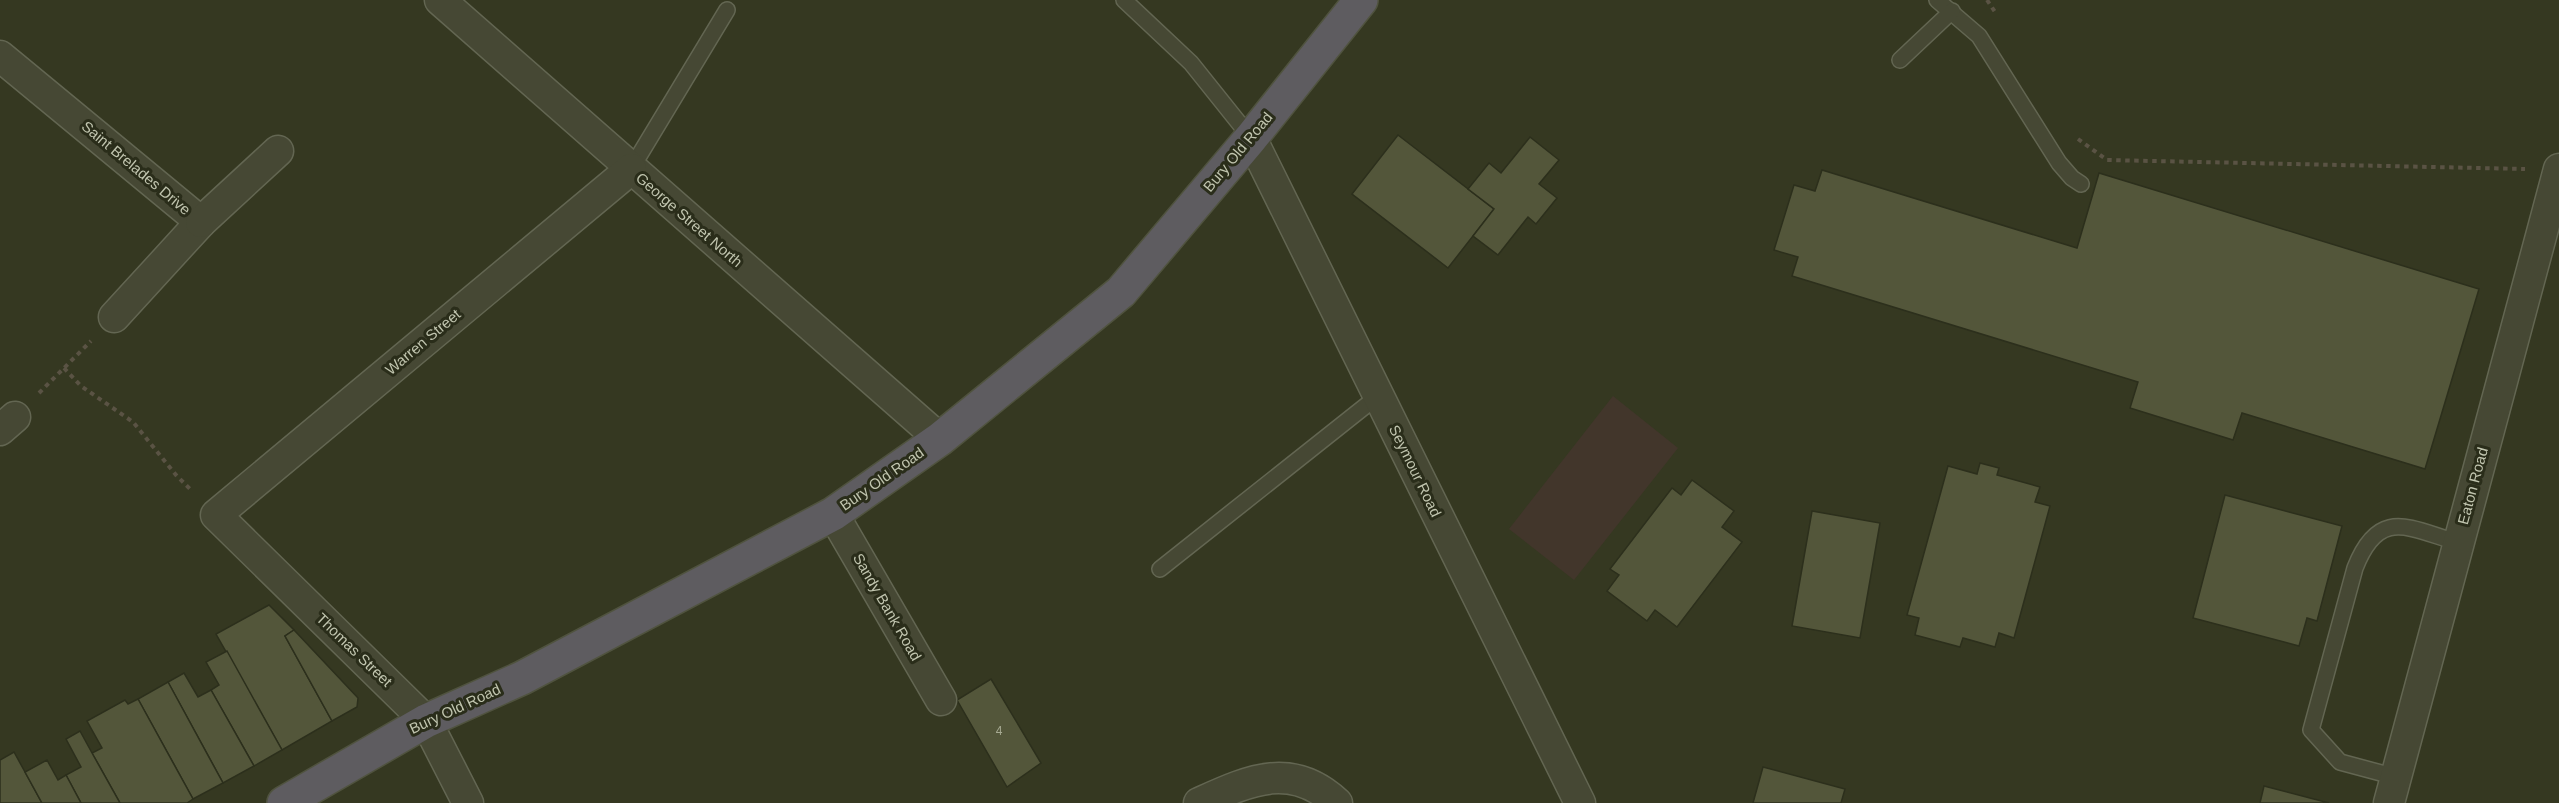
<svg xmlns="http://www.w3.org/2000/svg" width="2559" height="803" font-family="Arial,sans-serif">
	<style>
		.green { fill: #42362b }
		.building { fill: #53563a; stroke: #2c2f1c; stroke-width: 1.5 }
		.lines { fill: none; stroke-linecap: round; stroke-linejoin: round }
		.service-casing { stroke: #636652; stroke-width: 18 }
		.minor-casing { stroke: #636652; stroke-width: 33 }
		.trunk-casing { stroke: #50533f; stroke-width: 36 }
		.path { stroke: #5a5344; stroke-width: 4; stroke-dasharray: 4.5 4.5; stroke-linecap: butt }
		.service { stroke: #464834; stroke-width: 15 }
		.minor { stroke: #464834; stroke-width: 30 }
		.trunk { stroke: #5e5c60; stroke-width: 33 }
		.labels { text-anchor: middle; stroke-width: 6; stroke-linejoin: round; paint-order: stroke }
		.number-label { font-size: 12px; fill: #a6a992 }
		.street-label { font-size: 15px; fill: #c1c5af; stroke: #2a2d1a }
	</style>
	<rect width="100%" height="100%" fill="#353821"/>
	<polygon class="green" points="1613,396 1678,448 1574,580 1509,529"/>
	<g class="building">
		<polygon points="1398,135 1494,209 1448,268 1352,194"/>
		<polygon points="1530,137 1559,160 1539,184 1557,198 1536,224 1528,217 1498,255 1473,236 1494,209 1468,189 1489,163 1501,173"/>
		<polygon points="1822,170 2077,248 2099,173 2479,289 2425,469 2242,413 2233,440 2130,408 2138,382 1792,276 1798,257 1774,250 1794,185 1815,191"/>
		<polygon points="1980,463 1999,468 1997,475 2040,487 2035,502 2050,506 2014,638 1999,633 1995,647 1963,638 1960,647 1915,635 1919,618 1907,615 1948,466 1977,474"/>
		<polygon points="1692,480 1734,511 1722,527 1742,542 1677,627 1655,610 1647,621 1607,591 1619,575 1610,569 1672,488 1681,495"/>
		<polygon points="2225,495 2342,526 2317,621 2307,618 2299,646 2193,618"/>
		<polygon points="1812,511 1880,523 1860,638 1792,626"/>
		<polygon points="269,605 294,630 285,636 332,721 282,750 216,634"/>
		<polygon points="294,630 358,698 357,707 332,721 285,636"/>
		<polygon points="227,651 282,750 254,766 211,690 219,685 206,662"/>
		<polygon points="184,673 198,697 211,690 254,766 223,783 168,682"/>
		<polygon points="991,679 1041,763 1007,787 957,700"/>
		<polygon points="168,682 223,783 193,799 138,699"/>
		<polygon points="138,699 193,799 187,803 120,803 92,753 102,748 87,721 125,700 128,704"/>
		<polygon points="80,731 92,753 120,803 81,803 66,775 81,767 66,739"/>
		<polygon points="14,752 25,772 42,803 0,803 0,760"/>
		<polygon points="47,760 58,780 66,775 81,803 42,803 25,772"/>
		<polygon points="1763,767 1845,789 1841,803 1753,803"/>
		<polygon points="2264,786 2329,803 2260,803"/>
	</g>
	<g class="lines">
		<defs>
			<g id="service">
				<polyline points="1124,0 1191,63 1251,138"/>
				<polyline points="1937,0 1979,36 2059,163 2072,178 2081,184"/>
				<polyline points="1900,60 1952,11"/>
				<polyline points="631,169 727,10"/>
				<polyline points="1160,569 1378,396"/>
				<path d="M 2396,777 L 2340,762 L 2311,730 L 2355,568 C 2379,507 2408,528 2457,542"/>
			</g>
			<g id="minor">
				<polyline points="440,0 940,439"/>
				<polyline points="0,56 201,222 114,317"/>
				<polyline points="1251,138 1580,803"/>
				<polyline points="201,222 278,151"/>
				<polyline points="0,430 15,417"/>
				<polyline points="833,514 941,700"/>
				<polyline points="468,803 426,721 216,515 631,169"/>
				<path d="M 1199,803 C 1248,781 1291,760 1337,803"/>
				<polyline points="2389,803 2559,169"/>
			</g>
			<polyline id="trunk" points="284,803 426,721 522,678 833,514 940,439 1121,292 1251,138 1361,0"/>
		</defs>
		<use href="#service" class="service-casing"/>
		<use href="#minor" class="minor-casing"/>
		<use href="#trunk" class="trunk-casing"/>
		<g class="path">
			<polyline points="1987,0 1995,12"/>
			<polyline points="2078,139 2107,160 2525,169"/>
			<polyline points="64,368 81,386 133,422 176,475 192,491"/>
			<polyline points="39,393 91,341"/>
		</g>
		<use href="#service" class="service"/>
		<use href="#minor" class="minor"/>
		<use href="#trunk" class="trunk"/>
	</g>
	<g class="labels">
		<g class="number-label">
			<text x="999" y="735">4</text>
		</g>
		<g class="street-label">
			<text transform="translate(1238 152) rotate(-50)" y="5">Bury Old Road</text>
			<text transform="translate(136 168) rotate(40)" y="5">Saint Brelades Drive</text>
			<text transform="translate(689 220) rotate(41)" y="5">George Street North</text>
			<text transform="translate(423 342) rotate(-40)" y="5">Warren Street</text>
			<text transform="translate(1415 471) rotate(64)" y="5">Seymour Road</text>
			<text transform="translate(882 479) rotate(-35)" y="5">Bury Old Road</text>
			<text transform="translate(2473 486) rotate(-75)" y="5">Eaton Road</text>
			<text transform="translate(887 607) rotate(60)" y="5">Sandy Bank Road</text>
			<text transform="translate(354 650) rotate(44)" y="5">Thomas Street</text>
			<text transform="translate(455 709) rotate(-25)" y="5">Bury Old Road</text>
		</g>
	</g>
</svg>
